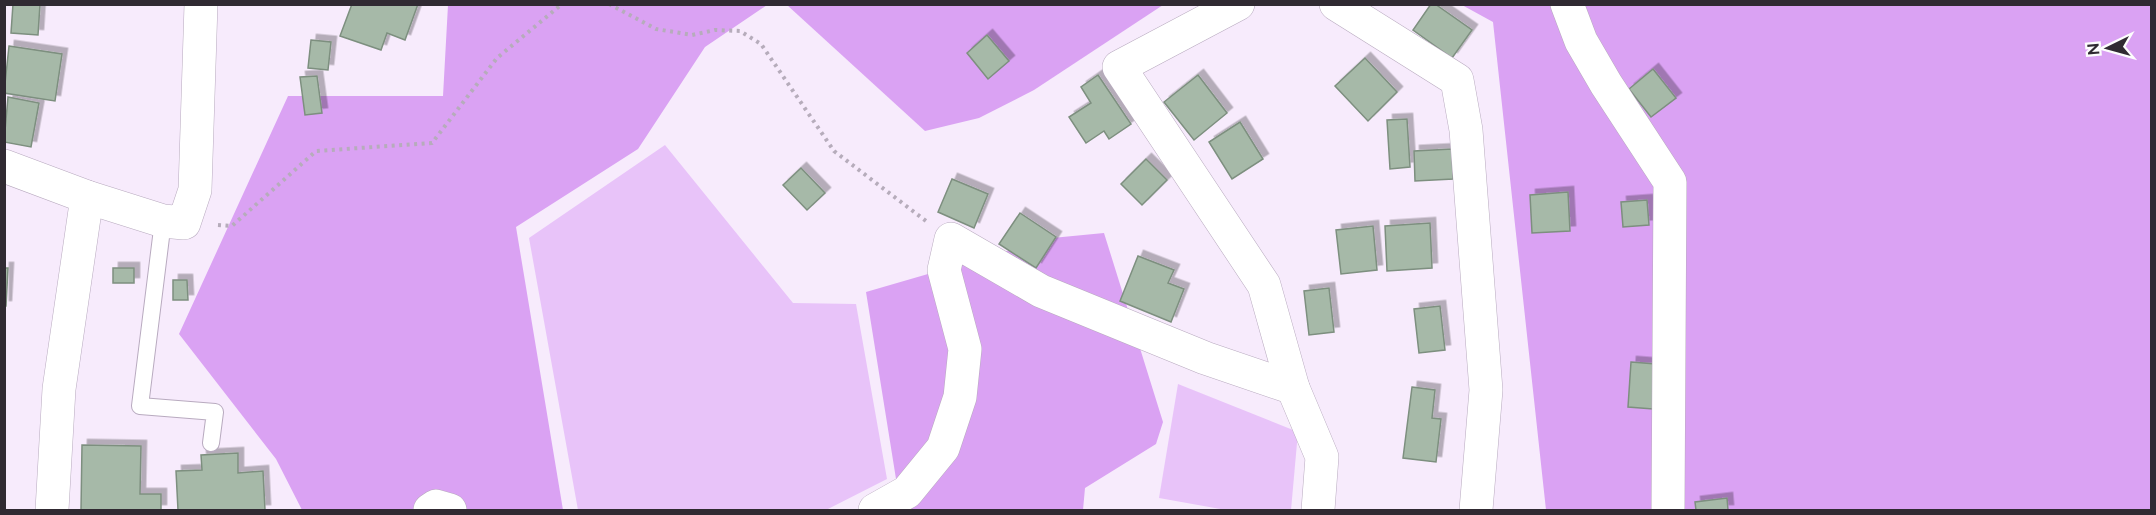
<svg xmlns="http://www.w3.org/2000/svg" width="2156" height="515" font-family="Raleway,sans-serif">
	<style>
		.green { fill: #e8c3f9 }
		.forest { fill: #daa2f3 }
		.building { fill: #a6b9a8; stroke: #7d8f7f; stroke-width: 1.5; filter: url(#shadow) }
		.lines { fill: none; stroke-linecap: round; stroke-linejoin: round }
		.service-casing { stroke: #b8aabf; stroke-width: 18 }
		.minor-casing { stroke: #b8aabf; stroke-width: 34 }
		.path { stroke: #b6acbb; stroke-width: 4; stroke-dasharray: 3 4.5; stroke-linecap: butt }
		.service { stroke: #fff; stroke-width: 16 }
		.minor { stroke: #fff; stroke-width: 33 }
	</style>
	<defs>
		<filter id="shadow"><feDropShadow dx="5.5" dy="-5.5" stdDeviation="0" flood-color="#0004"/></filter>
	</defs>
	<rect width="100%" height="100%" fill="#f7ebfc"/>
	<g class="green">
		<polygon points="665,145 793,303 856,304 887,479 826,510 578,510 529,238"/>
		<polygon points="1178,384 1298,432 1291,510 1226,510 1159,498"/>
	</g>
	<g class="forest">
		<polygon points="448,5 767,5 705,47 638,149 516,227 563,510 302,510 276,459 179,334 288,96 443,96"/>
		<polygon points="787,5 1163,5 1034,90 979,118 925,131"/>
		<polygon points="1462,5 2151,5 2151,510 1546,510 1493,22"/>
		<polygon points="1104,233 1163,422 1156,444 1085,488 1083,510 901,510 866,292 1052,238"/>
	</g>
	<g class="building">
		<polygon points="13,4 40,4 38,35 11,33"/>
		<polygon points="352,4 418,4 405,40 387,33 381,50 340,36"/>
		<polygon points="1431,4 1435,4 1472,30 1452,58 1413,30"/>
		<polygon points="987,35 1009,61 988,79 967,53"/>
		<polygon points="311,40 331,42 328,70 308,68"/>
		<polygon points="9,46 62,54 55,101 4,93"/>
		<polygon points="1365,58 1397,92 1368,121 1335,86"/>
		<polygon points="1653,69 1676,98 1651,117 1629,89"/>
		<polygon points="1098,75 1131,124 1109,139 1104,131 1086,143 1069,117 1091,103 1081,87"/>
		<polygon points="1198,75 1227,113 1194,140 1164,102"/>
		<polygon points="317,76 322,113 305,115 300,77"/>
		<polygon points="8,97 39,103 31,147 4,142"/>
		<polygon points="1407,119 1410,167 1390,169 1387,120"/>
		<polygon points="1240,122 1263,159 1232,179 1209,142"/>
		<polygon points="1452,149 1453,179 1415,181 1414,151"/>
		<polygon points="1146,159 1167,180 1142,205 1121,184"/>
		<polygon points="801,168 825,193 807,210 783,185"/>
		<polygon points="952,179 988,194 974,228 938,212"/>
		<polygon points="1568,192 1570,231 1532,233 1530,195"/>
		<polygon points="1647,200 1649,225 1623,227 1621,202"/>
		<polygon points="1020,213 1056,237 1036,268 999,244"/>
		<polygon points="1430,223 1432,268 1387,271 1385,226"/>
		<polygon points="1373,226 1377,270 1341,274 1336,230"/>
		<polygon points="1138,256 1174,270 1168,283 1184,289 1171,322 1120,301"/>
		<polygon points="4,268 8,268 6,306 4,306"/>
		<rect x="113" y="268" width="21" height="15"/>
		<polygon points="173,280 187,280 188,300 173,300"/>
		<polygon points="1329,288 1334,332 1309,335 1304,291"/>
		<polygon points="1440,306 1445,350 1419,353 1414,309"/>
		<polygon points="1631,362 1656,364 1653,409 1628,407"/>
		<polygon points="1412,387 1435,390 1432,418 1441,419 1436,462 1403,458"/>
		<polygon points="82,445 141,446 140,494 161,494 161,510 81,510"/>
		<polygon points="238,453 238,473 263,471 265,510 178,510 176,471 202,470 201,455"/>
		<polygon points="1727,498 1728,510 1696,510 1695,502"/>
	</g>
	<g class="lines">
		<defs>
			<polyline id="service" points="163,221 140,406 215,412 211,443"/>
			<g id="minor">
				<polyline points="1238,4 1119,67 1264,285 1293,388"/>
				<polyline points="1336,4 1457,80 1466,130 1486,390 1476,510"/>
				<polyline points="1567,4 1581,41 1606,84 1670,182 1668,510"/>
				<polyline points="4,166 87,197 163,221 184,223 195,190 201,4"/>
				<polyline points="52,510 59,389 87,197"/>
				<polyline points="430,510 436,506 450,510"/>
				<polyline points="875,510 907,492 943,448 960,397 965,349 944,270 951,239 1041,291 1205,358 1293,388 1322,457 1318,510"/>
			</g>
		</defs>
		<use href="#service" class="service-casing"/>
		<use href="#minor" class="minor-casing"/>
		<g class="path">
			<polyline points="609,4 656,29 692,35 715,30 740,31 761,44 834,151 926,221"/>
			<polyline points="218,225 232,226 316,151 432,143 497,58 562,4"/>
		</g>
		<use href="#service" class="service"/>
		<use href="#minor" class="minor"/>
	</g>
	<rect width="2156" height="515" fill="none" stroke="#302a32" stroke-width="12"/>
	<g transform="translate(2108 48) rotate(265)" stroke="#fdfdfd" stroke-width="4.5" paint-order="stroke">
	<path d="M0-4.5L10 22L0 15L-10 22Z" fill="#302a32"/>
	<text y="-9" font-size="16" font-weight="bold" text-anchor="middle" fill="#302a32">N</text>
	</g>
</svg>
